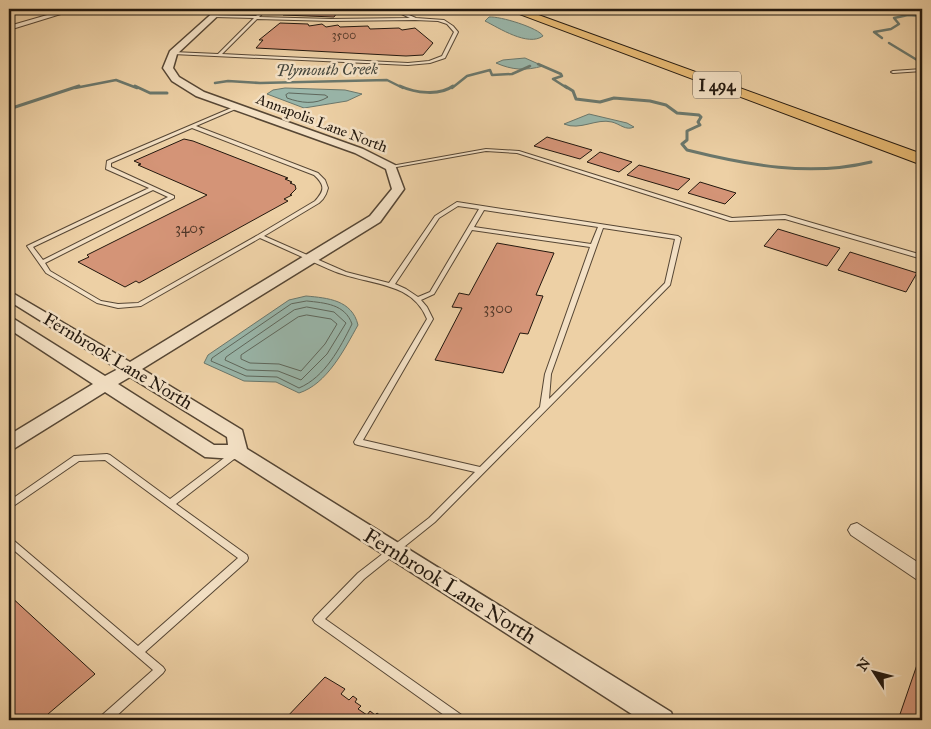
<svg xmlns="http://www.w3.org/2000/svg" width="931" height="729" font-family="'IM FELL Great Primer',serif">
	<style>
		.water { fill: #99b6aa; stroke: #6a776c }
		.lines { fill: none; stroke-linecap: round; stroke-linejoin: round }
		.shore { stroke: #5e675c; stroke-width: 1 }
		.stream-far1 { stroke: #6a776c; stroke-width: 2.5 }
		.stream { stroke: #6a776c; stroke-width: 3 }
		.building { fill: #d49477; stroke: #23180e }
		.service-casing { stroke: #564634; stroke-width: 2 }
		.minor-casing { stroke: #564634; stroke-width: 2 }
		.tertiary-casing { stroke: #564634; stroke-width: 3 }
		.motorway-casing { stroke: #23180e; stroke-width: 2 }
		.service { fill: #f3e0c4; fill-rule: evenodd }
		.minor { fill: #f3e0c4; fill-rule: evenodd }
		.tertiary { fill: #f3e0c4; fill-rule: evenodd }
		.motorway { fill: #e6b872; fill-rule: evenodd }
		.labels { text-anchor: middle; stroke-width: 5; stroke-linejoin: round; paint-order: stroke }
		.far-number-label { font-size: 12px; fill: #4f3728 }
		.far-street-label { font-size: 15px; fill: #23180e; stroke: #f3e0c4 }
		.number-label { font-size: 15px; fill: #4f3728 }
		.far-water-label { font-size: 16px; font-style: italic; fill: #46473d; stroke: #f3e0c4 }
		.shield { fill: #f3e0c4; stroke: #615445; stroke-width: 1 }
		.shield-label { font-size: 16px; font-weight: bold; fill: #23180e }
		.street-label { font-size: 18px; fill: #23180e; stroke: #f3e0c4 }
		.near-street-label { font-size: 21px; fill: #23180e; stroke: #f3e0c4 }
	</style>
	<rect width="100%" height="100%" fill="#edd0a5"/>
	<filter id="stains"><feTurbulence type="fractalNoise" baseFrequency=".004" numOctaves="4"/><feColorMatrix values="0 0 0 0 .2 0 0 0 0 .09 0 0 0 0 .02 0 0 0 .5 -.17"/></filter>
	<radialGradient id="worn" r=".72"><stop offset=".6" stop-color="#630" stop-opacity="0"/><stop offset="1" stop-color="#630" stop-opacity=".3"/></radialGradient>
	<g class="water">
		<path d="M 489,17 C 500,16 539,28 543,36 C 528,47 499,28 485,21 Z"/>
		<path d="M 525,58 L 543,66 C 525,71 512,70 496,63 L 503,60 Z"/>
		<polygon points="285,88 345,90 362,94 347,101 304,108 267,94 273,90"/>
		<path d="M 589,114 L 627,123 L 634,127 C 626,131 620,124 612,122 C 596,118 580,131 564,124 Z"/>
		<path d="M 306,296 C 328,298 352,300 358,325 C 344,350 327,384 299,393 L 276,382 L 244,381 L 204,363 L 208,355 L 289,300 Z"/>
	</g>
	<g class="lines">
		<g class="shore">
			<path d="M 289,93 L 325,95 L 328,97 C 315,105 301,103 287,98 L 286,95 Z"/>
			<path d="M 307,301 C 325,303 345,304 352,324 C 340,348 325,377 299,388 L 277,377 L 246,376 L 211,361 L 212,358 L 291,304 Z"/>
			<polygon points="307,307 334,312 346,323 327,354 301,380 278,371 247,370 225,360 226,357 294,310"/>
			<polygon points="307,315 331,319 337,324 325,344 301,371 279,364 250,363 241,359 241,355 298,317"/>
		</g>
		<g class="stream-far1">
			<polyline points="882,38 874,32 891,29 899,24 894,18 908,15 922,16"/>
			<polyline points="889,43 922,63"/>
			<polyline points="538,64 561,74 562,76 553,79 567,88"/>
			<polyline points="215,83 228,81 260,83 387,80 403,88"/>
			<polyline points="75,88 116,80 137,88"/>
			<polyline points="452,88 467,76 490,70 492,75 512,74 530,66"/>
		</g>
		<g class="stream">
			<polyline points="135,86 150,93 167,93"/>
			<path d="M 400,86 C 415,93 440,96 453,86"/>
			<path d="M 565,86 L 573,91 L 576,99 L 600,102 L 614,98 L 650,101 L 666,105 L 677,113 L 699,115 L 701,117 L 698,122 L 700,125 L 687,131 L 687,140 L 682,144 L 687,150 C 747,165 810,177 871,162"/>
			<polyline points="922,93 922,97"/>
			<polyline points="9,109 79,86"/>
		</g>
	</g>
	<g class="building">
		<polygon points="285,9 340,9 334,17 283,15 286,12 282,12"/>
		<polygon points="280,23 308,24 309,26 322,24 326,27 338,25 340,27 368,26 370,29 399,28 402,30 415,28 433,43 423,55 406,56 256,48 263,40 259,40"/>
		<polygon points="547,137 592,150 580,159 534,146"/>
		<polygon points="184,139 193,141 288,178 285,179 292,182 290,183 295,185 296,189 290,195 292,195 284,199 288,201 139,283 136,281 125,287 78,262 89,257 87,255 207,195 138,165 141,164 134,161"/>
		<polygon points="600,152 632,162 619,172 587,162"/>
		<polygon points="639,165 690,179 678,190 627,175"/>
		<polygon points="700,182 736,193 725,204 688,193"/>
		<polygon points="778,229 840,248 827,266 764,246"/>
		<polygon points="497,243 554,253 536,295 543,296 528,334 520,333 503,373 435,360 462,308 452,307 459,293 469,295"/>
		<polygon points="850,252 917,273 906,292 838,270"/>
		<polygon points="9,595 95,674 41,720 9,720"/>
		<polygon points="919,659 922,661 922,720 898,720"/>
		<polygon points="325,677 345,689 341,694 349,700 353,696 357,699 355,702 361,706 358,709 367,715 370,711 375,715 377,713 386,720 284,720"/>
	</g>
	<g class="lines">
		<defs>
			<g id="service">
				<path d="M 263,9 L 267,9 L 259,17 L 331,19 L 410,18 L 391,9 L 395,9 L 416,18 L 444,20 L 453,26 L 458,32 L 445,58 L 430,63 L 408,65 L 173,54 L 171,53 L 173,52 L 218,54 L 254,18 L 214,17 L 213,15 L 256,16 ZM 257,19 L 331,21 L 415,20 L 438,21 L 447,24 L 454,32 L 442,56 L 429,61 L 408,63 L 222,54 Z"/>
				<polygon points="922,69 922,71 893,73 891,72 893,71"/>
				<path d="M 236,106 L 238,107 L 238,108 L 196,126 L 318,173 L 325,180 L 328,188 L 326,194 L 323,199 L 319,203 L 264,236 L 346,272 L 389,283 L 435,216 L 457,202 L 678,236 L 681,238 L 670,285 L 435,522 L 364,579 L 325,619 L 463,716 L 464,720 L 451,720 L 315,623 L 313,620 L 315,617 L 358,573 L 429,518 L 475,472 L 358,445 L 355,444 L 354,442 L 427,319 C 413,283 373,285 342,274 C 332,271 323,266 313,262 C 296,254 278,246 260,238 L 141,306 L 118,308 L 97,303 L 46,273 L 27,246 L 149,188 L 106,169 L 107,161 ZM 192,128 L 314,175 C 325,185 325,190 315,201 L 258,235 L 138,303 L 118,304 L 101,301 L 50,271 L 45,263 L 174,198 L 174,196 L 111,167 L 111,163 ZM 153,190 L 168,197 L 43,260 L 33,247 ZM 458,206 L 479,209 L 430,292 L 418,297 L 406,289 L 395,284 L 439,218 ZM 484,210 L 598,227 L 591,244 L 474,227 ZM 603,228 L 675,239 L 665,283 L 549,399 L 551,374 ZM 472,230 L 590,247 L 545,374 L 540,407 L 480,467 L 363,440 L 433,319 L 427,307 L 421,300 L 434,294 Z"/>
				<polygon points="486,149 519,151 732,218 785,215 922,255 922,259 785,219 730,221 517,153 486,151 391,168 389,167 391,166"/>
				<polygon points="235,451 238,452 239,454 238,456 176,504 247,555 248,558 247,561 145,652 163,667 165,670 163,673 112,720 100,720 101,716 153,670 9,546 9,538 12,539 138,646 238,558 105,460 79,461 12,507 9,508 9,501 74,456 107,454 110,455 170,499 232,452"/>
			</g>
			<g id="minor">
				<polygon points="68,9 77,9 9,30 9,26"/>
				<polygon points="857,523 922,565 922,581 916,579 851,535 848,530 851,525"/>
			</g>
			<path id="tertiary" d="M 217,9 L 225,9 L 177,54 L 173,68 L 179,77 L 204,92 L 363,149 L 395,165 L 404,189 L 380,222 L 142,369 L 242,430 L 247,449 L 671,712 L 674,720 L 641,720 L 235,459 L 205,457 L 105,392 L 15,448 L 9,449 L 9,435 L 93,384 L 9,329 L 9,317 L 14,319 L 105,376 L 118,369 L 9,301 L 9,291 L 130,362 L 370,216 L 392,189 L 386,169 L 355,153 L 196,96 L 172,81 L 163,68 L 170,51 ZM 130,377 L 227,437 L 228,445 L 214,445 L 118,384 Z"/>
			<polygon id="motorway" points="506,9 522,9 922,154 922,165"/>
		</defs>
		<use href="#service" class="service-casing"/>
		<use href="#minor" class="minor-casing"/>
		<use href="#tertiary" class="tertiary-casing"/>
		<use href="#motorway" class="motorway-casing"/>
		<use href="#service" class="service"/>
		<use href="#minor" class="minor"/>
		<use href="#tertiary" class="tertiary"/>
		<use href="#motorway" class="motorway"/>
	</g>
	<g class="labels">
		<g class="far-number-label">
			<text x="344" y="39">3500</text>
		</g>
		<g class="far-street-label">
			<text transform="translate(322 123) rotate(21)" y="5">Annapolis Lane North</text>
		</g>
		<g class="number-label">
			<text x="190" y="233">3405</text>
			<text x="498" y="313">3300</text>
		</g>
		<g class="far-water-label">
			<text transform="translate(327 69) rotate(-1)" y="6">Plymouth Creek</text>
		</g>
		<rect class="shield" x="693" y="71.5" width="48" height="27" rx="4"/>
		<g class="shield-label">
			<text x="717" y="91">I 494</text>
		</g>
		<g class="street-label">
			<text transform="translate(118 361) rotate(31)" y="6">Fernbrook Lane North</text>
		</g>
		<g class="near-street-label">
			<text transform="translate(450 586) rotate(32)" y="7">Fernbrook Lane North</text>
		</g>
	</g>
	<rect width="931" height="729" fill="none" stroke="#edd0a5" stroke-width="30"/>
	<rect x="10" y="10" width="911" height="709" fill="none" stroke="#23180e" stroke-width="2.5"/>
	<rect x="15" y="15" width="901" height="699" fill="none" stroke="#23180e"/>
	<g transform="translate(874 672) rotate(306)" stroke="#f3e0c4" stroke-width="4" paint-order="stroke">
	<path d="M0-4L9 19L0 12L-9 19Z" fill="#23180e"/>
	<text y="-8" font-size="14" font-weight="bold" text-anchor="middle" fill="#23180e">N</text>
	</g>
	<rect width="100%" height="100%" filter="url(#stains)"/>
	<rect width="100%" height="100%" fill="url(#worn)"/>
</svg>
